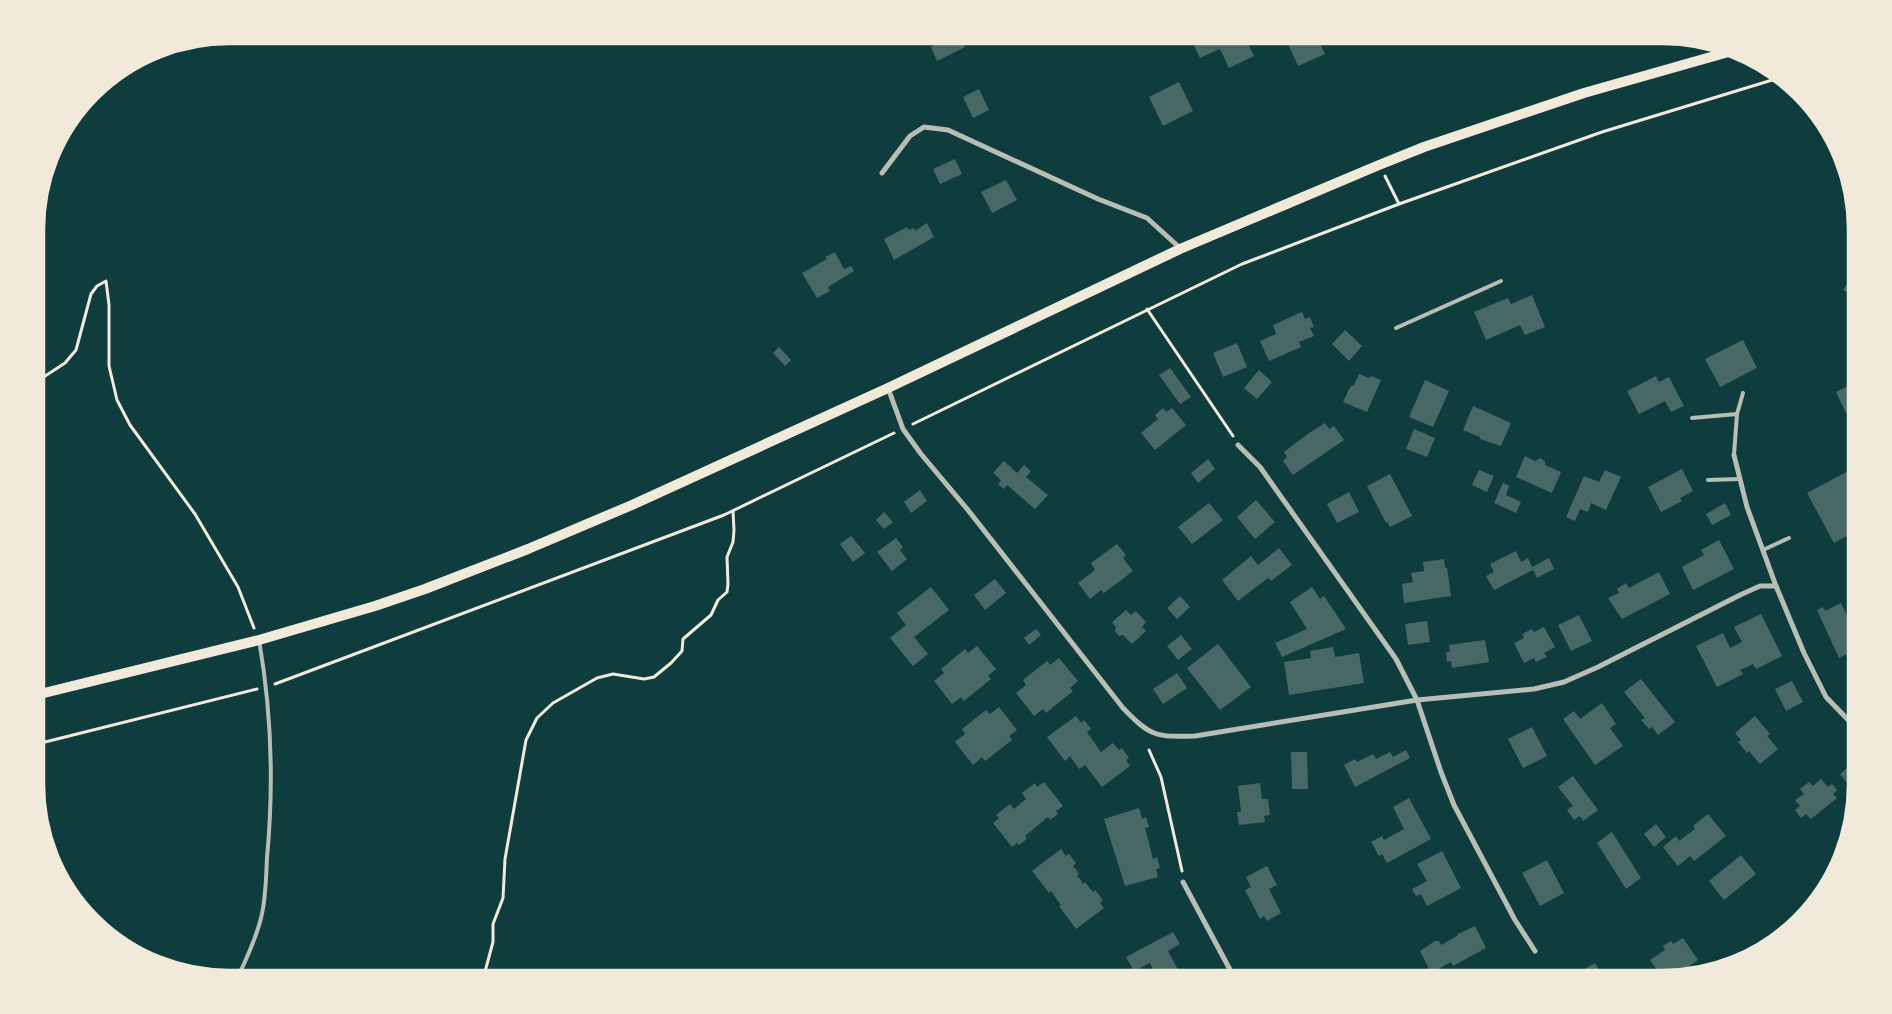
<svg xmlns="http://www.w3.org/2000/svg" width="1892" height="1014" font-family="Bitter,serif">
	<style>
		.building { fill: #486865 }
		.lines { fill: none; stroke-linecap: round; stroke-linejoin: round }
		.path { stroke: #f1e9da; stroke-width: 3 }
		.service { stroke: #b8beb3; stroke-width: 4 }
		.minor { stroke: #b8beb3; stroke-width: 5 }
		.secondary { stroke: #f1e9da; stroke-width: 10 }
		.rim { fill: none; stroke: #f1e9da; stroke-width: 2.5 }
	</style>
	<rect width="100%" height="100%" fill="#0f3d3e"/>
	<g class="building">
		<polygon points="934,35 948,35 950,38 959,35 965,47 937,61 931,47 938,43"/>
		<polygon points="1204,35 1244,35 1254,56 1229,68 1220,49 1200,58 1192,41"/>
		<polygon points="1284,35 1316,35 1325,54 1298,66"/>
		<polygon points="1179,82 1193,111 1163,126 1149,97"/>
		<polygon points="979,89 989,110 973,118 963,97"/>
		<polygon points="955,159 962,174 940,184 933,169"/>
		<polygon points="1006,180 1017,200 992,213 981,192"/>
		<polygon points="927,223 934,237 894,260 884,239 907,227 909,230 914,228 915,231"/>
		<polygon points="835,252 844,269 851,266 854,271 828,287 830,291 817,298 802,273 827,259 825,257"/>
		<polygon points="1856,272 1856,298 1843,290"/>
		<polygon points="1532,295 1545,327 1525,335 1520,325 1486,340 1474,312 1508,298 1511,304"/>
		<polygon points="1302,312 1305,319 1310,317 1314,327 1310,328 1314,336 1299,342 1301,347 1269,361 1260,341 1276,334 1273,325"/>
		<polygon points="1345,330 1362,346 1349,361 1332,344"/>
		<polygon points="1743,340 1757,368 1720,387 1705,359"/>
		<polygon points="1237,343 1247,367 1223,377 1213,353"/>
		<polygon points="779,347 791,360 785,366 773,353"/>
		<polygon points="1170,368 1191,397 1180,404 1159,375"/>
		<polygon points="1259,370 1272,382 1257,399 1244,388"/>
		<polygon points="1359,374 1369,378 1371,376 1381,380 1367,412 1343,402 1350,387 1354,385"/>
		<polygon points="1656,376 1659,382 1669,377 1684,406 1671,412 1665,401 1639,414 1627,391"/>
		<polygon points="1425,380 1449,391 1433,427 1409,417"/>
		<polygon points="1856,382 1856,408 1846,413 1836,392"/>
		<polygon points="1473,406 1511,423 1501,446 1480,439 1480,437 1463,430"/>
		<polygon points="1163,408 1166,412 1172,408 1186,425 1155,450 1141,433 1158,419 1155,415"/>
		<polygon points="1325,423 1329,429 1334,426 1344,440 1293,475 1283,461 1287,457 1284,452 1309,433"/>
		<polygon points="1414,429 1435,438 1427,457 1406,449"/>
		<polygon points="1525,456 1535,461 1541,458 1545,462 1545,465 1561,472 1552,493 1516,477"/>
		<polygon points="1208,459 1215,469 1198,483 1191,473"/>
		<polygon points="1004,461 1017,473 1024,465 1031,471 1026,477 1048,495 1035,509 1007,485 1004,489 998,484 1001,480 993,473"/>
		<polygon points="1856,467 1856,531 1834,543 1807,493"/>
		<polygon points="1682,469 1693,491 1680,498 1682,501 1661,512 1648,487"/>
		<polygon points="1479,470 1494,476 1487,492 1472,485"/>
		<polygon points="1605,470 1621,477 1606,510 1591,503 1588,512 1580,509 1575,521 1566,517 1584,476 1599,482"/>
		<polygon points="1390,474 1412,516 1390,527 1387,522 1386,523 1367,486"/>
		<polygon points="1503,483 1509,486 1506,495 1521,502 1516,513 1494,503"/>
		<polygon points="920,490 927,501 911,513 904,502"/>
		<polygon points="1349,492 1359,512 1337,523 1327,504"/>
		<polygon points="1256,500 1275,522 1255,539 1237,517"/>
		<polygon points="1209,503 1223,520 1192,544 1178,527"/>
		<polygon points="1725,503 1731,515 1712,525 1706,514"/>
		<polygon points="884,512 893,522 884,529 876,520"/>
		<polygon points="851,536 865,553 853,562 840,544"/>
		<polygon points="896,538 903,547 900,550 907,559 892,571 877,552"/>
		<polygon points="1719,540 1734,569 1693,590 1682,567 1704,555 1701,550"/>
		<polygon points="1117,544 1126,555 1123,558 1133,571 1104,593 1101,590 1090,599 1078,583 1095,570 1091,563"/>
		<polygon points="1279,548 1292,565 1271,581 1268,578 1238,601 1222,580 1251,556 1258,565"/>
		<polygon points="1516,551 1521,562 1528,558 1532,567 1549,558 1554,569 1537,578 1533,570 1494,590 1486,576 1494,572 1490,564"/>
		<polygon points="1444,559 1445,568 1447,567 1451,596 1404,603 1402,584 1413,582 1411,573 1424,571 1423,562"/>
		<polygon points="1659,572 1670,594 1622,619 1608,598 1619,593 1617,589 1626,583 1629,588"/>
		<polygon points="995,579 1006,593 985,610 974,595"/>
		<polygon points="931,587 949,610 914,637 928,654 913,666 890,638 906,625 897,613"/>
		<polygon points="1312,587 1320,599 1324,596 1346,629 1282,657 1275,643 1307,629 1290,602"/>
		<polygon points="1180,596 1190,607 1177,619 1167,608"/>
		<polygon points="1841,603 1857,637 1857,649 1839,658 1817,610 1823,607 1825,611"/>
		<polygon points="1126,610 1131,615 1136,611 1146,622 1142,627 1146,631 1132,644 1123,635 1119,636 1115,631 1116,627 1112,622"/>
		<polygon points="1761,614 1782,656 1756,669 1753,664 1740,670 1743,674 1717,687 1696,646 1723,633 1730,648 1742,642 1734,627"/>
		<polygon points="1579,615 1592,641 1571,651 1558,625"/>
		<polygon points="1427,621 1430,642 1408,645 1405,624"/>
		<polygon points="1544,627 1555,647 1544,653 1547,657 1536,662 1534,658 1524,663 1514,643 1524,638 1522,634 1532,629 1534,632"/>
		<polygon points="1036,629 1041,635 1029,645 1024,638"/>
		<polygon points="1181,635 1192,649 1178,660 1167,646"/>
		<polygon points="1485,640 1489,662 1452,668 1451,661 1447,662 1446,652 1450,652 1449,645"/>
		<polygon points="1218,644 1251,687 1220,710 1187,668"/>
		<polygon points="977,646 996,669 988,676 991,679 964,701 961,697 952,704 934,681 944,673 941,669 965,649 968,653"/>
		<polygon points="1333,647 1335,657 1359,653 1364,683 1289,695 1284,662 1311,658 1310,651"/>
		<polygon points="1059,658 1078,681 1070,688 1073,691 1046,713 1043,709 1034,716 1016,693 1026,685 1023,680 1047,661 1050,665"/>
		<polygon points="1177,673 1187,688 1163,704 1153,689"/>
		<polygon points="1641,679 1675,722 1658,735 1652,727 1649,729 1641,720 1645,718 1624,692"/>
		<polygon points="1792,681 1803,702 1786,711 1775,689"/>
		<polygon points="1602,703 1616,724 1610,728 1623,746 1595,765 1563,719 1574,711 1580,719"/>
		<polygon points="999,707 1017,730 1009,736 1012,740 985,761 982,757 973,765 955,742 965,734 962,729 986,710 990,714"/>
		<polygon points="1076,716 1081,723 1084,720 1091,729 1087,732 1101,752 1113,743 1119,750 1122,748 1129,758 1126,760 1130,766 1102,787 1085,765 1079,769 1070,756 1065,761 1047,737"/>
		<polygon points="1755,716 1770,734 1767,736 1778,749 1760,764 1749,751 1747,753 1738,742 1741,740 1735,733"/>
		<polygon points="1532,727 1547,756 1523,768 1508,739"/>
		<polygon points="1406,750 1410,758 1355,787 1344,765 1355,759 1357,762 1373,754 1376,759 1390,752 1393,757"/>
		<polygon points="1291,752 1307,752 1308,789 1292,789"/>
		<polygon points="1855,761 1857,763 1857,785 1855,793 1840,774"/>
		<polygon points="1573,776 1598,810 1583,821 1580,816 1574,820 1567,810 1573,806 1558,787"/>
		<polygon points="1821,779 1828,787 1832,784 1837,790 1833,794 1837,798 1811,819 1806,814 1801,818 1795,810 1800,806 1795,800 1804,794 1800,789 1809,782 1813,786"/>
		<polygon points="1044,782 1063,806 1056,811 1058,814 1050,820 1048,817 1025,836 1027,839 1019,845 1017,843 1012,847 993,823 999,818 996,815 1010,804 1014,809 1026,799 1022,793 1035,783 1037,787"/>
		<polygon points="1260,783 1262,799 1268,799 1270,815 1264,816 1265,822 1239,825 1237,812 1241,812 1238,786"/>
		<polygon points="1409,798 1431,839 1387,863 1382,854 1379,856 1371,842 1382,836 1384,840 1404,829 1393,807"/>
		<polygon points="1139,808 1142,819 1146,817 1149,827 1145,828 1149,843 1153,859 1157,857 1160,868 1156,869 1158,877 1125,886 1104,819"/>
		<polygon points="1708,814 1726,836 1694,861 1690,856 1678,866 1663,847 1676,836 1679,841 1695,829 1693,826"/>
		<polygon points="1656,824 1666,837 1654,847 1644,834"/>
		<polygon points="1612,832 1641,878 1626,889 1597,843"/>
		<polygon points="1061,849 1066,856 1069,854 1076,863 1073,866 1079,874 1077,876 1081,880 1083,884 1085,882 1093,892 1095,890 1103,900 1100,903 1104,908 1076,929 1059,906 1061,905 1051,891 1049,893 1032,871"/>
		<polygon points="1442,851 1461,888 1427,906 1421,894 1416,896 1412,889 1427,881 1417,864"/>
		<polygon points="1741,855 1756,874 1724,900 1709,881"/>
		<polygon points="1547,860 1564,893 1540,906 1522,873"/>
		<polygon points="1267,866 1277,885 1269,889 1281,913 1267,921 1264,916 1260,919 1245,890 1251,887 1246,877"/>
		<polygon points="1475,926 1486,948 1453,966 1451,962 1431,973 1420,951 1435,941 1439,941 1441,945 1457,936 1458,934"/>
		<polygon points="1173,932 1180,944 1168,951 1183,979 1158,979 1150,963 1134,971 1126,957"/>
		<polygon points="1683,938 1698,960 1671,979 1663,979 1650,960 1665,950 1663,946 1671,941 1673,944"/>
		<polygon points="1595,963 1599,970 1596,971 1600,979 1583,979 1586,977 1583,970"/>
	</g>
	<g class="lines">
		<g class="path">
			<polyline points="1385,176 1399,204"/>
			<polyline points="1147,309 1233,436"/>
			<polyline points="36,382 65,363 76,350 91,294 97,286 106,281 109,305 109,366 117,400 130,425 195,514 238,587 254,628"/>
			<polyline points="913,424 1242,264 1399,204 1602,132 1782,77"/>
			<polyline points="275,684 724,515 894,433"/>
			<polyline points="37,744 257,689"/>
			<polyline points="1149,750 1161,777 1182,871"/>
			<polyline points="483,979 493,942 493,924 503,898 505,859 526,740 537,718 553,703 597,678 613,674 644,679 654,677 671,663 682,651 683,639 711,615 718,600 727,592 728,584 727,557 733,542 734,530 733,511"/>
		</g>
		<g class="service">
			<polyline points="1396,328 1501,281"/>
			<polyline points="1692,418 1737,414"/>
			<polyline points="1734,455 1737,414 1743,393"/>
			<polyline points="1708,480 1739,479"/>
			<polyline points="1763,550 1789,538"/>
			<path d="M 237,979 C 246,960 256,939 261,918 C 266,899 266,877 267,858 C 274,783 272,714 259,640"/>
		</g>
		<g class="minor">
			<polyline points="882,173 910,136 924,127 948,130 1098,199 1147,218 1180,248"/>
			<path d="M 888,388 L 903,429 L 921,454 L 968,510 L 1123,708 C 1151,737 1156,737 1195,736 L 1417,700 L 1534,689 L 1564,682 L 1598,667 L 1740,595 L 1760,586 L 1776,586"/>
			<polyline points="1238,445 1260,467 1396,659 1417,700 1441,772 1454,805 1515,920 1535,951"/>
			<polyline points="1734,455 1747,507 1776,586 1804,653 1826,697 1857,729"/>
			<polyline points="1183,882 1235,979"/>
		</g>
		<polyline class="secondary" points="36,695 259,640 375,606 425,589 528,549 632,505 888,388 1180,249 1379,165 1424,147 1584,93 1732,51"/>
	</g>
	<path d="M0 0H1892V1014H0ZM229 44H1663A185 185 0 0 1 1848 229V785A185 185 0 0 1 1663 970H229A185 185 0 0 1 44 785V229A185 185 0 0 1 229 44Z" fill="#f1e9da" fill-rule="evenodd"/>
	<path class="rim" d="M229 44H1663A185 185 0 0 1 1848 229V785A185 185 0 0 1 1663 970H229A185 185 0 0 1 44 785V229A185 185 0 0 1 229 44Z"/>
</svg>
